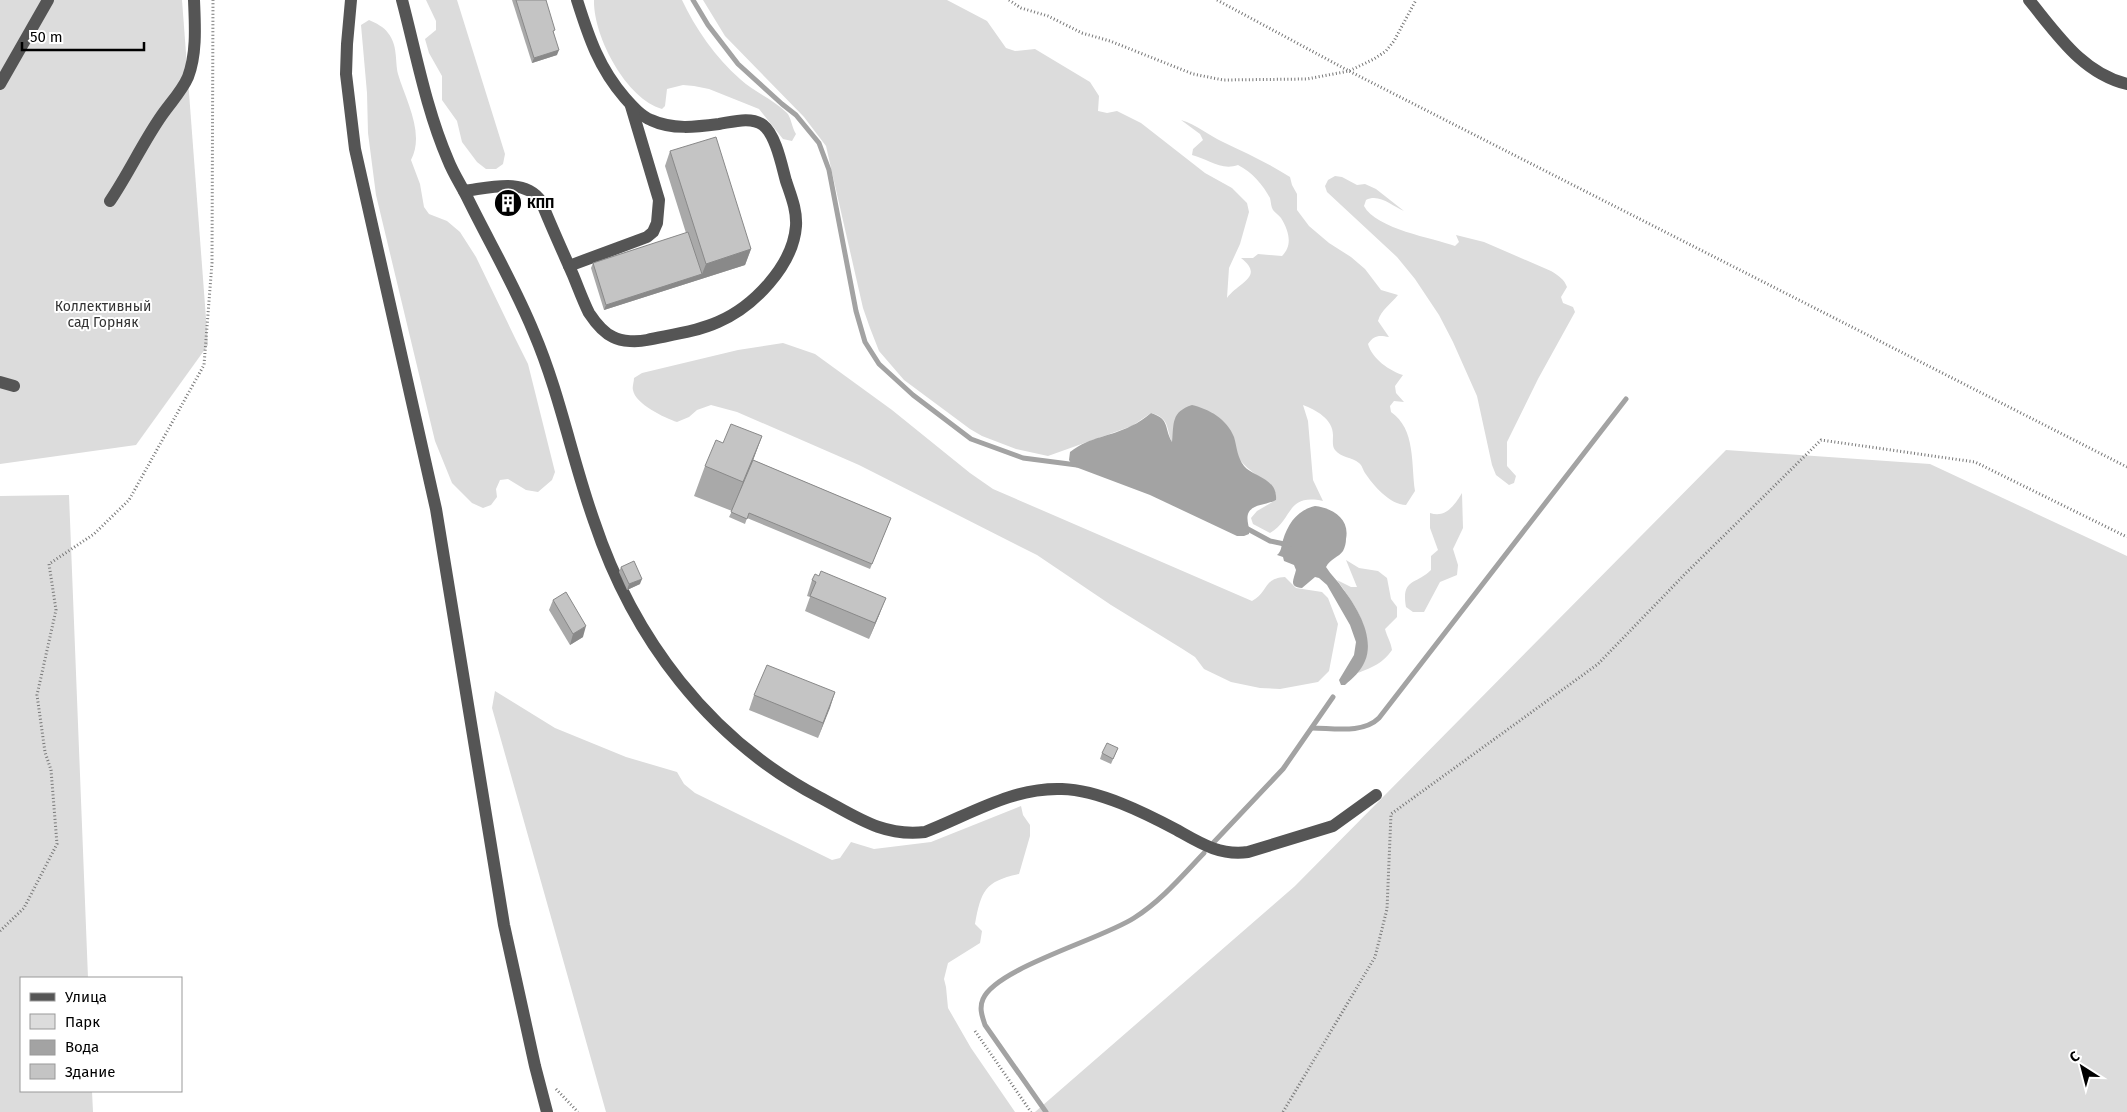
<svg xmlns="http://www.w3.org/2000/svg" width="2127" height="1112" font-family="'Fira Sans',sans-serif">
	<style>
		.green { fill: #dcdcdc }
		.water { fill: #a3a3a3 }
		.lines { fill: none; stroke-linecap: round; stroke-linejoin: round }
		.stream { stroke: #a3a3a3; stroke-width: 5 }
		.path { stroke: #777; stroke-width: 3; stroke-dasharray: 1 2.5; stroke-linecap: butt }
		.minor { stroke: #555; stroke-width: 12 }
		.wall { fill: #a9a9a9 }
		.shaded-wall { fill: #898989 }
		.building { fill: #c4c4c4; stroke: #898989 }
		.labels { text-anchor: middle; stroke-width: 4; stroke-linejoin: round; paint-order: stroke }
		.poi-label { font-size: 14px; font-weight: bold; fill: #000; stroke: #fff; text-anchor: start }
		.park-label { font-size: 14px; fill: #333; stroke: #fff }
	</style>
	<rect width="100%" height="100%" fill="#fff"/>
	<g class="green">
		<polygon points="0,0 182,0 208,345 136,445 0,464"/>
		<polygon points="426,0 457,0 505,154 503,164 496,169 486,169 477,162 462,142 457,121 442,100 442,76 429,53 425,39 436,30 436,21"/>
		<path d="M 594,0 L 682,0 C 695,28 716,58 740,79 C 754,92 773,99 787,113 C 791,117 792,128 796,134 L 792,141 L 783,139 L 759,109 L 709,89 L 694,86 L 683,85 L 667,89 L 665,106 L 662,109 C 626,99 593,36 594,0 Z"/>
		<path d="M 703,0 L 947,0 L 987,21 L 1006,48 L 1015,51 L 1035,49 L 1090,82 L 1099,96 L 1098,111 L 1107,113 L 1117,111 L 1141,123 L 1205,173 L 1232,188 L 1247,203 L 1249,212 L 1240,244 L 1229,268 L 1227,298 C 1239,282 1265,277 1241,258 L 1253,258 L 1258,254 L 1282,256 C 1293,245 1289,231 1281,218 C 1279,215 1275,213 1273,210 C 1271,207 1271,202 1270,198 C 1263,185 1252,172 1238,165 C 1221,171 1208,159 1192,155 L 1193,149 L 1203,140 L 1200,134 L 1181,120 C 1197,125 1208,135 1223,142 C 1246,153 1268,163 1290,177 L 1292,185 L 1297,194 L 1297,210 L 1309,226 L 1329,243 L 1351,257 L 1365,269 L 1381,290 L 1398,295 C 1391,304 1381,310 1378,321 L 1389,337 C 1379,335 1374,335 1368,344 C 1372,359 1390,371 1403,375 L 1395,386 L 1396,393 L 1404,402 L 1394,401 L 1390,406 L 1391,412 C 1416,429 1411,465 1415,491 L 1406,505 C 1390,505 1373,485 1365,473 C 1363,470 1362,465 1359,463 C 1352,457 1341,458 1335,450 C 1332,446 1333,441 1333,435 C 1333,419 1316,410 1303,405 L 1308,421 L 1313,480 L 1323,501 C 1286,493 1293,520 1270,533 L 1253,524 L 1251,518 L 1257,511 L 1276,500 L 1276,494 C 1266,479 1250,473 1240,460 L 1175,418 L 1172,443 C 1166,428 1170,418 1151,413 L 1132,426 L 1048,456 L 1016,449 L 982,436 L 970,429 L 904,380 L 879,351 L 870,328 L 863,308 L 826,146 L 804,117 L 725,36 Z"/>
		<path d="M 369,20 C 376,23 384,27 388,33 C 398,45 395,61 398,74 C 406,101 425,133 411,160 L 420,184 L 424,207 L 429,214 L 447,221 L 460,232 L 476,257 L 516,340 L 528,364 L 555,472 L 552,480 L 538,492 L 526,490 L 508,479 L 500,480 L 496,489 L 497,497 L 491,505 L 483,508 L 472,503 L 452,483 L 435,441 L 376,195 L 368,133 L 367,93 L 361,25 Z"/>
		<path d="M 1335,176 L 1342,177 L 1357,185 L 1365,184 L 1376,189 L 1404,211 C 1392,206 1379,193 1366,200 L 1364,206 C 1376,229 1433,238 1455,246 L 1459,242 L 1456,235 L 1484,242 L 1551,271 C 1559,276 1564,279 1567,287 L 1561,297 L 1563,303 L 1573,307 L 1575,312 L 1538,379 L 1507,442 L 1507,466 L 1516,476 L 1514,483 L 1509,485 L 1496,475 L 1492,465 L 1477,396 L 1453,342 L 1439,315 L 1415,279 L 1397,257 L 1327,192 L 1325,186 L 1328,180 Z"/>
		<path d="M 783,343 L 815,354 L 892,410 L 970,473 L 993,489 L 1252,601 C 1268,593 1263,578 1285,577 L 1296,588 L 1322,592 L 1328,598 L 1338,624 L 1329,671 L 1318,682 L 1280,689 L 1260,688 L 1231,682 L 1204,669 L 1195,657 L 1181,648 L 1111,605 L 1037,555 L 859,465 L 737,412 L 711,405 L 697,410 L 689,417 L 677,422 C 665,418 635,404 633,390 C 632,387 634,382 634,378 L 642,373 L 738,350 Z"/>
		<polygon points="1726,450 1930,464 2127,556 2127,1112 1035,1112 1295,886"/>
		<path d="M 1462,493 L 1463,528 L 1453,549 L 1458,565 L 1457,575 L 1440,582 L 1424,612 L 1413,612 L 1406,607 C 1401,578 1416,585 1431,570 L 1431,556 L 1438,550 L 1430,528 L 1430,513 C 1446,518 1454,506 1462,493 Z"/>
		<polygon points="69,495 88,978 21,978 21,1091 92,1091 93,1112 0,1112 0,496"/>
		<path d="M 1346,560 L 1359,568 L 1378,571 L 1387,578 L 1391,599 L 1397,607 L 1397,617 L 1385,629 C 1387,637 1391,642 1392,650 C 1383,663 1373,667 1358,673 C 1379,639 1358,609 1337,580 L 1351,587 L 1357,587 Z"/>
		<path d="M 495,691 L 555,728 L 626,757 L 677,772 L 684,784 L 695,793 L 832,860 L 840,858 L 851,842 L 874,849 L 931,842 L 1021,806 L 1023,815 L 1030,825 L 1030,836 L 1019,874 C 985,881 981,891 975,924 L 982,931 L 980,943 L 948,963 L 944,979 L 946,987 L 948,1008 L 971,1048 L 1015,1112 L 606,1112 L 492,708 Z"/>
	</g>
	<g class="water">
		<path d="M 1192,405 C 1209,409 1227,419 1234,437 C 1237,447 1237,457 1244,466 C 1253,477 1278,478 1276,500 C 1268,505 1251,504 1248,514 C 1246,520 1250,528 1249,534 L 1244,536 L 1237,536 L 1150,495 L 1073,466 L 1069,460 L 1070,452 C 1091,436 1110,437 1131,426 C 1138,423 1145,418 1151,413 C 1170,419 1164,428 1172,442 C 1174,423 1171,412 1192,405 Z"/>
		<path d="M 1315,506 C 1333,508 1350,519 1346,539 C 1346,543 1345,547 1343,551 C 1339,557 1330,559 1326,567 C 1331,575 1338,581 1343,589 C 1357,607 1375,637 1365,661 C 1361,671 1353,678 1345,685 L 1341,685 L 1339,680 L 1354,655 L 1356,642 L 1350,625 L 1327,585 L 1319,578 L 1315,577 L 1302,588 C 1288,587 1294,579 1296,570 L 1294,565 L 1284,561 L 1283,557 L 1277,555 C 1282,551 1281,546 1283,540 C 1288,524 1297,510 1315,506 Z"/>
	</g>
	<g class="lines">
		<g class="stream">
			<polyline points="693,0 708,25 738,64 782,104 796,115 819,143 829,170 856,311 865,342 879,364 913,395 971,439 1023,458 1077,465"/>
			<polyline points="1246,528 1270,541 1289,545"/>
			<path d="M 1312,728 C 1333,728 1363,734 1379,718 L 1626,399"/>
			<polyline points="1214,842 1283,769 1333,697"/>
			<path d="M 1046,1112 L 985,1025 C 982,1016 979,1008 983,999 C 996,968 1102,939 1134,918 C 1161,901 1182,876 1204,853"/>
		</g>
		<g class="path">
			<polyline points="1009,0 1021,8 1048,16 1082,33 1110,41 1193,74 1223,80 1307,79 1349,71 1374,59 1386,51 1394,41 1416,0"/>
			<polyline points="1217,0 1349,71 2127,467"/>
			<polyline points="0,931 24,908 57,844 51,770 45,752 37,695 56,610 49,564 94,534 129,500 204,365 212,263 213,0"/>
			<polyline points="975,1031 1031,1112"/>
			<polyline points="556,1089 578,1112"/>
			<polyline points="1283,1112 1375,957 1387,909 1391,814 1598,664 1686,573 1821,440 1975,462 2127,537"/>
		</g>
		<g class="minor">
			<polyline points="351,0 347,44 346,74 355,149 436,509 504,925 535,1066 547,1112"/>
			<path d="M 402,0 C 416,53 426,109 448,160 C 453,173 461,185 467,197 C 489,242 515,286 534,333 C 560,394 572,459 594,521 C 633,638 709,739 819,797 C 855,816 882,837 925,832 C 969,815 1013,787 1062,789 C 1099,790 1145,813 1177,830 C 1200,843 1220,856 1248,852 L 1333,826 L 1376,795"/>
			<path d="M 2029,0 C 2057,34 2082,73 2127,84"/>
			<polyline points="0,84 48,0"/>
			<path d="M 464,191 C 489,188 524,177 541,201 C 551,226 562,250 573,275 C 578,287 583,301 589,313 C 595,322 604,333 613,337 C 622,342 638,342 647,340 C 670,335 696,332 718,322 C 753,307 793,266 796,226 C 797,210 791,196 786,181 C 782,167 776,135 763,125 C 751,116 732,122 719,124 C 696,127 672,130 651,120 C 641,116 633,107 625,98 C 599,68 589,38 577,0"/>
			<path d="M 110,201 C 129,173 143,142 162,115 C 171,102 182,91 188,77 C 197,53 195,25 194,0"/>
			<polyline points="569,266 647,237 653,232 657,223 659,200 631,106"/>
			<polyline points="0,382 14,386"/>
		</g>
	</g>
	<g class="wall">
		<polygon points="512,0 546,0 554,34 557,55 532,63"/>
		<polygon points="670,151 751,249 745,265 604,310 591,268 593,263 686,233 665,166"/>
		<polygon points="503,193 518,202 516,207 506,211 501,199"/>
		<polygon points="762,436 753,460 891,518 870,569 747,518 745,524 729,517 732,511 694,496 705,466 723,443"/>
		<polygon points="621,567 640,584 627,590 619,572"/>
		<polygon points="819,576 880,613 869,639 805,611 810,597 807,596 812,580"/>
		<polygon points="553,600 583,637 570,645 549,610"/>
		<polygon points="835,692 818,738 749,710 754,695"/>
		<polygon points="1118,748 1111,764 1100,759 1102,753"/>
	</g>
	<g class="shaded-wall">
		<polygon points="559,50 557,55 532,63 534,58"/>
		<polygon points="518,202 516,207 506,211 508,205"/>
		<polygon points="751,249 745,265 604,310 606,305 702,274 706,264"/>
		<polygon points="762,436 751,466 732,511 743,482"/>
		<polygon points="642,579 640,584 627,590 629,584"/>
		<polygon points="886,598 880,613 869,639 875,623"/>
		<polygon points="586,626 583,637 570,645 573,634"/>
		<polygon points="835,692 830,708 818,738 823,723"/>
	</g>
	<g class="building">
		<polygon points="516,0 546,0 555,30 553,31 559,50 534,58"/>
		<polygon points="716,137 751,249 706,264 670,151"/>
		<polygon points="513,190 518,202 508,205 503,193"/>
		<polygon points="688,232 702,274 606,305 593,263"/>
		<polygon points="731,424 762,436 743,482 705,466 716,440 723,443"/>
		<polygon points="753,460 891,518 872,564 749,513 747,519 731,512"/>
		<polygon points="634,561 642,579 629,584 621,567"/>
		<polygon points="821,571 886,598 875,623 810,596 816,582 812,580 815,574 819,576"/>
		<polygon points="566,592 586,626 573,634 553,600"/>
		<polygon points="767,665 835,692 823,723 754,695"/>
		<polygon points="1107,743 1118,748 1113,759 1102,753"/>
	</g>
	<defs>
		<symbol id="building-disc" viewBox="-11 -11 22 22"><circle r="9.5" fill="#000" stroke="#fff"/><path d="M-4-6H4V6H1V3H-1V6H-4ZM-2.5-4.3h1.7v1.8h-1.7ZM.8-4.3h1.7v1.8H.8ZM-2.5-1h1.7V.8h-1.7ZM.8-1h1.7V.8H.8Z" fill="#fff"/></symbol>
	</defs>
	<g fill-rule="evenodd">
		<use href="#building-disc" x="492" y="187" width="32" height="32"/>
	</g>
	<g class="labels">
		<g class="poi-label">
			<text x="527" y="208">КПП</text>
		</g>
		<g class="park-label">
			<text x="103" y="311">Коллективный<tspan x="103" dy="16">сад Горняк</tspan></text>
		</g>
	</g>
	<rect x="20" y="977" width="162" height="115" fill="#ffffff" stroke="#999999"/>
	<rect x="30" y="993" width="25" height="8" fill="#555555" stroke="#999999"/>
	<text x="65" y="1002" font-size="15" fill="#000000">Улица</text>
	<rect x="30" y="1014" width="25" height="15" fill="#dcdcdc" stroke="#999999"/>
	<text x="65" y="1027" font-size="15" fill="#000000">Парк</text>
	<rect x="30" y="1040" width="25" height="15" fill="#a3a3a3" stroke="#999999"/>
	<text x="65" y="1052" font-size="15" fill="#000000">Вода</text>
	<rect x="30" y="1064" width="25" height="15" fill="#c4c4c4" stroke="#999999"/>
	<text x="65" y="1077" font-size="15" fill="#000000">Здание</text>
	<g transform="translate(2082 1067) rotate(324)" stroke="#ffffff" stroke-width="4" paint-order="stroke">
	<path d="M0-4L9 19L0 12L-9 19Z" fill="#000000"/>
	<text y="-8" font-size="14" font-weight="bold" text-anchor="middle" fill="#000000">С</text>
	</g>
	<path d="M22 42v8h122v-8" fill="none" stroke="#000000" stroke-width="2.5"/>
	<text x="30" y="42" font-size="15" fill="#000000" stroke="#ffffff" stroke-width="4" paint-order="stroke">50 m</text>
</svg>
